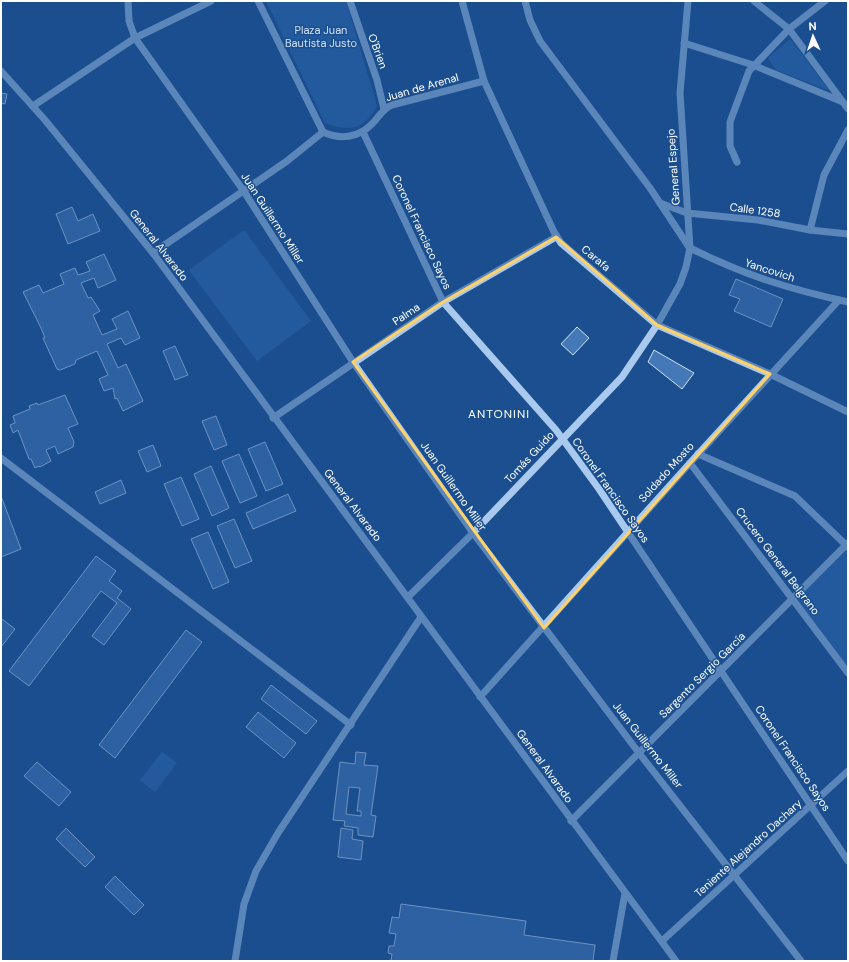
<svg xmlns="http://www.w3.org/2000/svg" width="849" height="962" font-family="'DM Sans',sans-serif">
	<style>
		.green { fill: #2e69ad }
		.building { fill: #4478b7; stroke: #cfe3fa; fill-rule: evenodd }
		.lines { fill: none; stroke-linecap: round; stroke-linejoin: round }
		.minor { stroke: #a9c9ee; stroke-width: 7 }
		.marked { fill: none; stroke: #ffd166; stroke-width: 3; stroke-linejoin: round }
		.labels { text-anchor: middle; stroke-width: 3; stroke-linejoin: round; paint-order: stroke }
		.park-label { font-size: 11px; fill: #cfe3fa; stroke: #1b4f8f }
		.street-label { font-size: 11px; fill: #fff; stroke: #1b4f8f }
		.neighbourhood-label { font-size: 12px; letter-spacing: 1px; fill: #fff; stroke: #1b4f8f }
	</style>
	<rect width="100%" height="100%" fill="#1b4f8f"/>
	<g class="green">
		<path d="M 266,1 L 346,1 L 377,106 C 364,130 349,132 325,123 Z"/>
		<polygon points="790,39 830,91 776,70 768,58"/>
		<polygon points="244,230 311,321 257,361 189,270"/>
		<polygon points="848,547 848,673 793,599"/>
		<polygon points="162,752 177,763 155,792 140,780"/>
	</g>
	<g class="building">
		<polygon points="1,93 7,94 5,104 1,103"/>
		<polygon points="72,207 78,221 93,214 100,231 68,244 56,214"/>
		<polygon points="104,254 116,280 98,288 94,278 81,283 88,298 91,297 100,311 93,315 102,335 117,329 112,319 128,311 140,338 125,345 121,338 107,344 118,368 126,364 143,401 123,411 117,398 115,399 113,388 104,391 99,379 108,375 97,351 76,360 75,364 60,370 57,369 43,338 45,338 41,328 23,292 39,285 43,293 64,284 60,274 75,268 78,275 90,271 86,262"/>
		<polygon points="736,279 783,299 771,327 734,311 740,299 729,295"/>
		<polygon points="577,327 589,338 573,355 561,344"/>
		<polygon points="175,346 188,375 175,380 163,351"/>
		<polygon points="654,350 694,373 682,389 648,362"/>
		<polygon points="65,395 78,424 68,428 74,442 73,447 58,454 55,446 46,450 51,461 40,467 39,466 35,468 31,459 29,459 18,430 13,433 10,425 15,423 13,416 30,409 29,406 37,403 38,405"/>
		<polygon points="216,416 227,445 214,450 202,421"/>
		<polygon points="265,442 283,484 266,491 248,449"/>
		<polygon points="153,445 161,466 147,472 138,451"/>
		<polygon points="239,454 257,496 240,503 222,461"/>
		<polygon points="211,466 229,508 212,516 194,474"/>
		<polygon points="181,477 199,519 182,526 164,484"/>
		<polygon points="121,480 126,493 100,504 95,492"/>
		<polygon points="288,494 296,511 253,529 246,513"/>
		<polygon points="1,496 21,549 1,557"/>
		<polygon points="234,519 252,561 235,568 217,526"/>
		<polygon points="208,532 229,582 213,589 191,539"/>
		<polygon points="96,556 116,571 109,581 122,591 117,598 131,609 104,645 92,636 117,603 101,591 29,686 9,671"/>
		<polygon points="2,619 15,629 1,647 1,621"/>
		<polygon points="186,630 202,642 115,758 99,745"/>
		<polygon points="271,685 317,721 306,734 261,699"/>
		<polygon points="258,712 296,743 284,758 246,727"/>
		<path d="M 356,752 L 366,753 L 364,765 L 378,766 L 371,815 L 376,816 L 373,837 L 358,835 L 358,828 L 344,826 L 345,821 L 333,820 L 340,762 L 355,764 ZM 349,787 L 360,788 L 357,811 L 361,811 L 361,816 L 346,814 Z"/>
		<polygon points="37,762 71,792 59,806 24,776"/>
		<polygon points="66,828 95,857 85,867 56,839"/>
		<polygon points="341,828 353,830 352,839 363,841 361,860 338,857"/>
		<polygon points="115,876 144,905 134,915 105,887"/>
		<polygon points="401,904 526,921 524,935 595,945 593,961 391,961 392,954 388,953 389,946 394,946 396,934 389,933 392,917 399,918"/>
	</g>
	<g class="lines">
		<g class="minor">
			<polyline points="128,1 129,21 135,38 243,190 353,362 473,533 639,753 801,961"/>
			<polyline points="258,1 323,132"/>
			<polyline points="350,1 377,80 384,109"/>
			<polyline points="462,1 484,81 554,232 561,243 657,325 770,374 848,412"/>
			<polyline points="525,1 530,20 540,41 650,188 689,247"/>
			<polyline points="754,1 789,29 848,109"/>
			<polyline points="684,43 753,65 843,102"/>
			<polyline points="1,71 45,120 153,253 676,961"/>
			<polyline points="33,106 135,38 211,1"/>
			<polyline points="363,132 443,302 556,430 599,489 848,861"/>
			<polyline points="737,162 730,146 730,122 749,71 789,29 825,1"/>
			<polyline points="660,203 687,213 758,220 810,230 848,234"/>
			<polyline points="810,230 824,175 848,130"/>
			<path d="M 690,248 C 744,275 789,289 848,302"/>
			<path d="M 153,253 L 287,161 L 323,132 C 340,140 358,138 372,124 C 379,117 382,109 392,105 L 484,81"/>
			<polyline points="273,418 443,302 556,237"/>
			<polyline points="698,454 795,496 848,547"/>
			<polyline points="1,458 351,725"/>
			<polyline points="690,463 848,673"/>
			<polyline points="408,597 473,533 622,377 657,325 680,284 686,267 690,248 680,93 688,1"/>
			<polyline points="480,697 690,463 839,300"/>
			<polyline points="571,821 848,543"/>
			<polyline points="662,941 848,771"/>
			<polyline points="235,961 244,904 256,871 278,833 421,617"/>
			<polyline points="613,961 625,893"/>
		</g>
	</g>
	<path d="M0 0H849V962H0ZM 556,237 L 657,325 L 770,374 L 544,628 L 353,362 L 443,302 Z" fill="#1b4f8f" fill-opacity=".55" fill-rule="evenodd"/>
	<path class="marked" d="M 556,237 L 657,325 L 770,374 L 544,628 L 353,362 L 443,302 Z"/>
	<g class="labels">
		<g class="park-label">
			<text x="321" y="34">Plaza Juan<tspan x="321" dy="13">Bautista Justo</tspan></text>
		</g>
		<g class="street-label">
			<text transform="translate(378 51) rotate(70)" y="4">O'Brien</text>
			<text transform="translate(422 87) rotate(-16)" y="4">Juan de Arenal</text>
			<text transform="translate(673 167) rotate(-94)" y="4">General Espejo</text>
			<text transform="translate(755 210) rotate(8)" y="4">Calle 1258</text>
			<text transform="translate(273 218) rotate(57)" y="4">Juan Guillermo Miller</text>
			<text transform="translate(422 232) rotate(65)" y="4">Coronel Francisco Sayos</text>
			<text transform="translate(159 245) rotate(52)" y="4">General Alvarado</text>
			<text transform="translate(596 258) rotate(40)" y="4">Carafa</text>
			<text transform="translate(770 270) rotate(18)" y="4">Yancovich</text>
			<text transform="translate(406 314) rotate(-34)" y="4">Palma</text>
			<text transform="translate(529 457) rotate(-47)" y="4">Tomás Guido</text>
			<text transform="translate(666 472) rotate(-48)" y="4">Soldado Mosto</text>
			<text transform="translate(454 486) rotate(55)" y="4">Juan Guillermo Miller</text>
			<text transform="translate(611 490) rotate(55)" y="4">Coronel Francisco Sayos</text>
			<text transform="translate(353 505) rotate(53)" y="4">General Alvarado</text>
			<text transform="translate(778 561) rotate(53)" y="4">Crucero General Belgrano</text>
			<text transform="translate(702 675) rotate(-45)" y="4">Sargento Sergio García</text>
			<text transform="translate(648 745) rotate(52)" y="4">Juan Guillermo Miller</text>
			<text transform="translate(793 758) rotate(56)" y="4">Coronel Francisco Sayos</text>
			<text transform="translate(545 766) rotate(54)" y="4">General Alvarado</text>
			<text transform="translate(748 848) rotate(-42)" y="4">Teniente Alejandro Dachary</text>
		</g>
		<g class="neighbourhood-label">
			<text x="499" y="418">ANTONINI</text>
		</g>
	</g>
	<rect width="849" height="962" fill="none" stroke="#ffffff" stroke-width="4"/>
	<g transform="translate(813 36) rotate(357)" stroke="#1b4f8f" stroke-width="3" paint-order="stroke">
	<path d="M0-3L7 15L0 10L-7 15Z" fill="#ffffff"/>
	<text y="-6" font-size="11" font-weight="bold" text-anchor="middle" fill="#ffffff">N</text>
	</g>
</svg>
